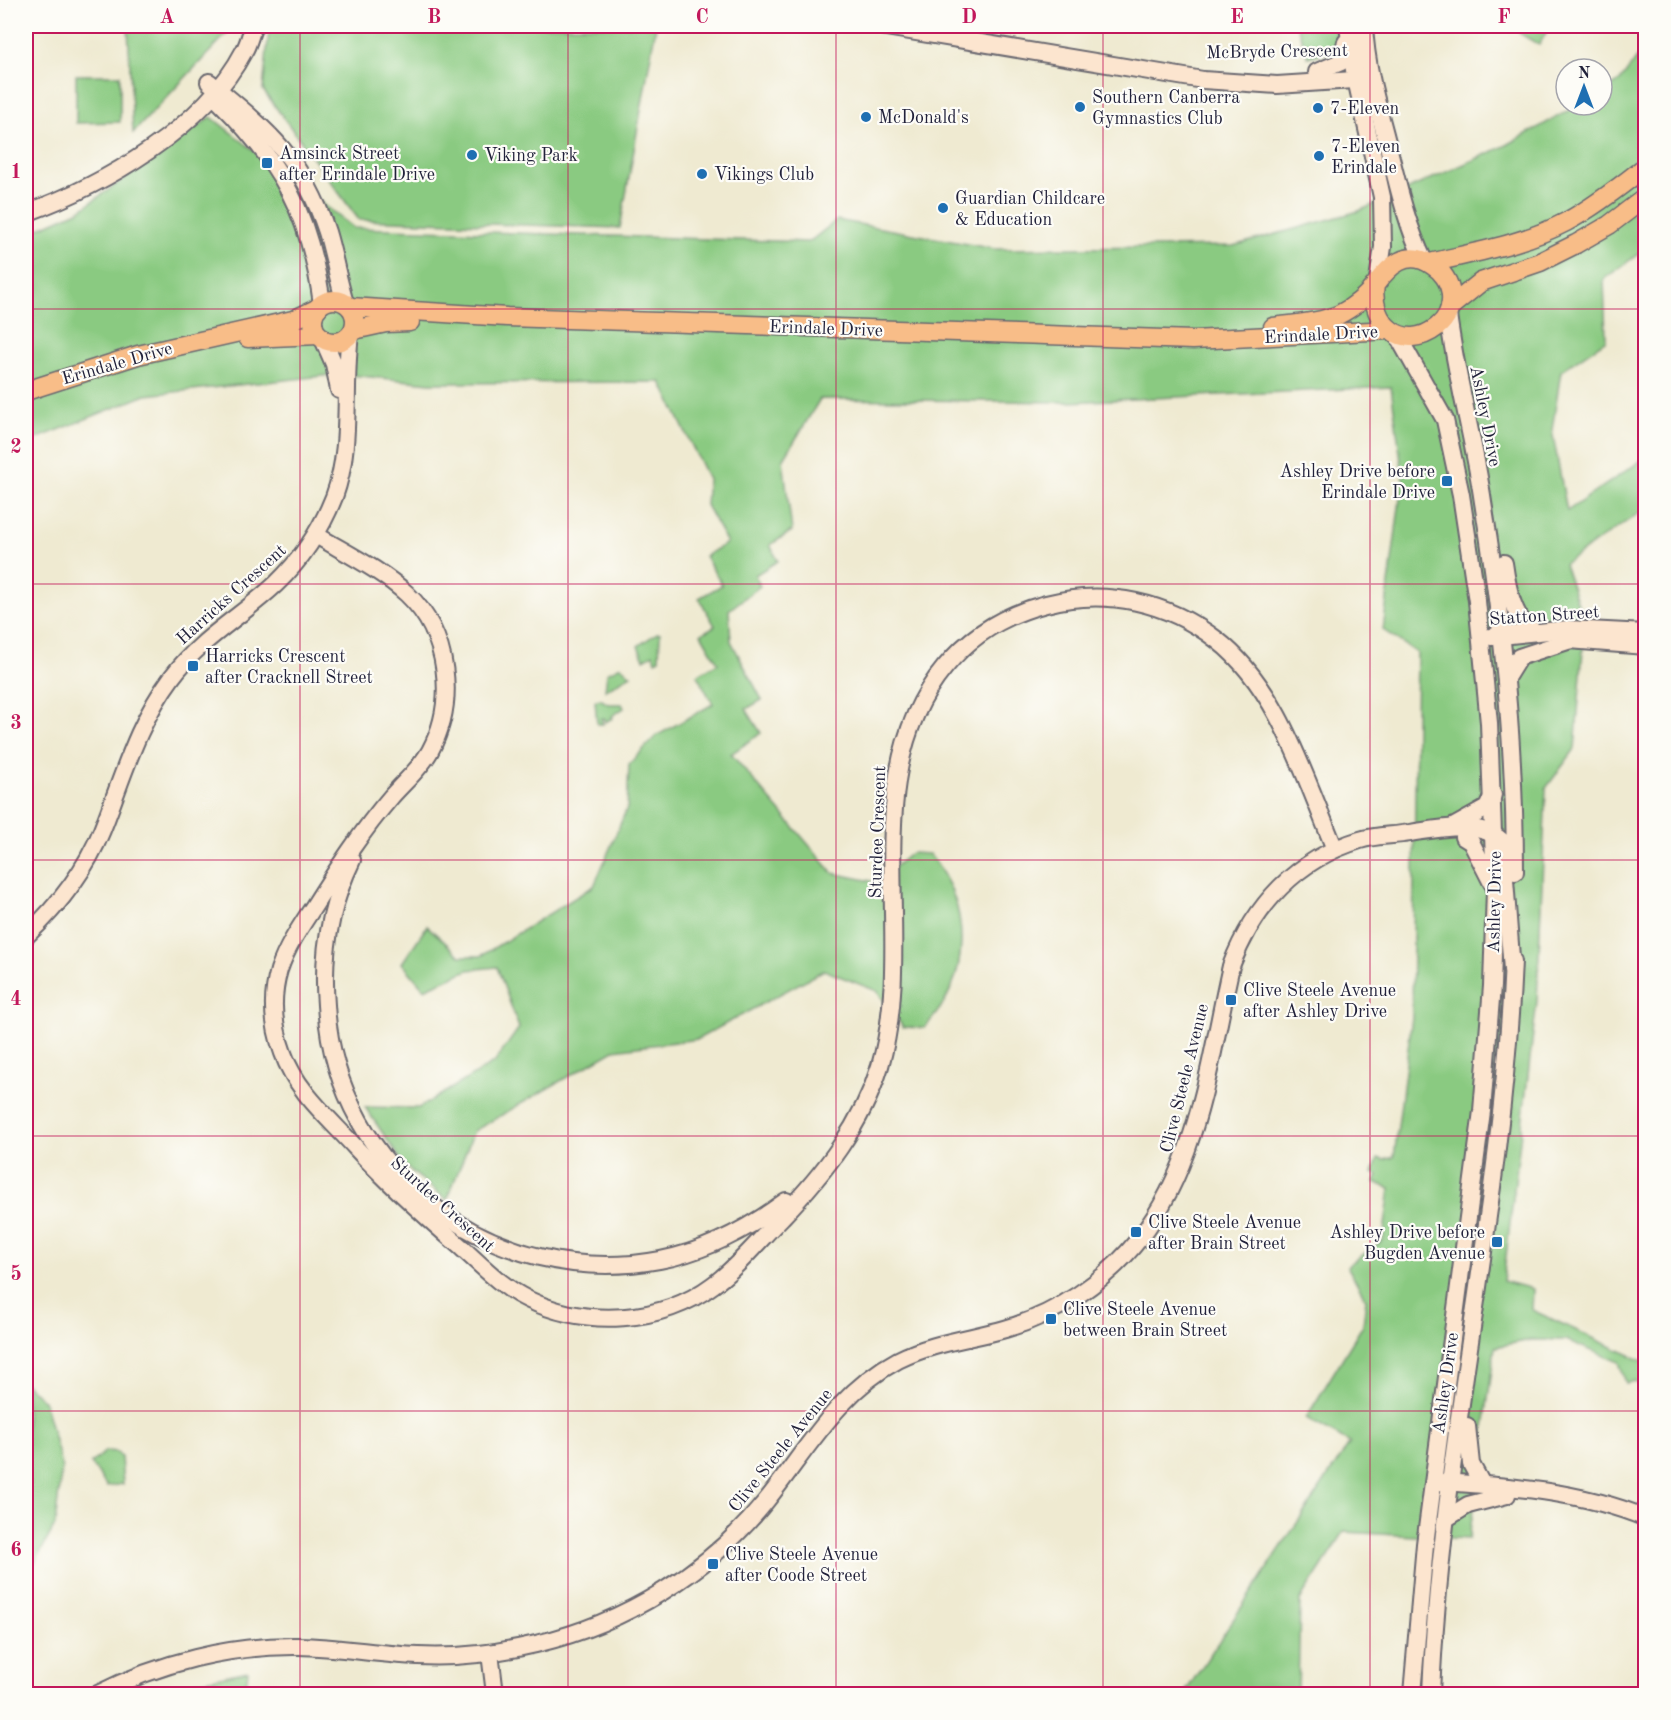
<svg xmlns="http://www.w3.org/2000/svg" width="1671" height="1720" font-family="'Old Standard TT',serif">
	<style>
		.green { fill: #8aca81; stroke: #56765e; stroke-width: 1.5 }
		.lines { fill: none; stroke-linecap: round; stroke-linejoin: round }
		.secondary-casing { stroke: #6a6870; stroke-width: 20 }
		.primary-casing { stroke: #6a6870; stroke-width: 21 }
		.secondary { stroke: #fce5cf; stroke-width: 16 }
		.primary { stroke: #f8bd88; stroke-width: 18 }
		.grid { fill: none; stroke: #c2185b; stroke-width: 1.5; stroke-opacity: 0.55 }
		.poi-dot { fill: #1f6fb2; stroke: #fdfcf7; stroke-width: 2 }
		.labels { text-anchor: middle; stroke-width: 4.5; stroke-linejoin: round; paint-order: stroke }
		.street-label { font-size: 18px; fill: #22223b; stroke: #fdfcf7 }
		.poi-label { font-size: 18px; fill: #22223b; stroke: #fdfcf7; text-anchor: start }
		.neatline { fill: none; stroke: #c2185b; stroke-width: 2 }
		.grid-label { font-size: 20px; text-anchor: middle; font-weight: bold; fill: #c2185b }
	</style>
	<rect width="100%" height="100%" fill="#fdfcf7"/>
	<filter id="ink" filterUnits="userSpaceOnUse"><feTurbulence type="fractalNoise" baseFrequency=".0167" numOctaves="2"/><feDisplacementMap in="SourceGraphic" scale="12" xChannelSelector="R" yChannelSelector="G"/><feConvolveMatrix kernelMatrix="1 2 1 2 8 2 1 2 1" color-interpolation-filters="sRGB"/></filter>
	<filter id="wash" filterUnits="userSpaceOnUse"><feTurbulence type="fractalNoise" baseFrequency=".008" numOctaves="4" result="noise"/><feDisplacementMap in="SourceGraphic" scale="24" xChannelSelector="R" yChannelSelector="G"/><feGaussianBlur stdDeviation="1.35" result="paint"/><feColorMatrix in="noise" values="0 0 0 0 0 0 0 0 0 0 0 0 0 0 0 0 0 1.4 0 .05"/><feComposite in="paint" operator="in"/></filter>
	<g filter="url(#wash)">
		<rect width="100%" height="100%" fill="#efead1"/>
		<g class="green">
			<polygon points="128,26 234,26 133,133"/>
			<polygon points="272,26 656,26 620,228 359,220 263,90 269,30"/>
			<polygon points="1297,26 1374,26 1342,48 1308,57"/>
			<polygon points="1523,26 1532,26 1546,33 1539,45 1519,33"/>
			<path d="M 1645,47 L 1645,249 L 1604,279 L 1606,340 L 1561,371 L 1552,430 L 1567,511 L 1645,458 L 1645,509 L 1564,564 L 1585,624 L 1575,749 L 1546,788 L 1537,1001 L 1503,1281 L 1533,1289 L 1532,1310 L 1645,1362 L 1645,1389 L 1635,1381 L 1626,1383 L 1619,1362 L 1566,1340 L 1531,1340 L 1495,1347 L 1469,1539 L 1344,1532 L 1300,1600 L 1298,1694 L 1184,1694 L 1350,1443 L 1306,1418 L 1363,1325 L 1366,1299 L 1347,1266 L 1383,1240 L 1390,1188 L 1375,1183 L 1378,1175 L 1373,1173 L 1378,1158 L 1384,1160 L 1394,1157 L 1412,1017 L 1417,653 L 1383,630 L 1403,476 L 1391,387 L 1069,402 L 820,399 L 783,460 L 792,531 L 770,545 L 778,561 L 755,575 L 760,586 L 729,610 L 731,641 L 762,700 L 746,709 L 761,733 L 731,754 L 833,873 L 876,882 L 911,853 L 929,854 C 973,907 972,979 924,1028 L 903,1027 L 877,991 L 824,970 L 698,1039 L 614,1050 L 474,1131 L 447,1200 L 405,1166 L 365,1107 L 419,1108 L 495,1062 L 519,1028 L 497,967 L 468,970 L 424,989 L 402,963 L 427,926 L 460,956 L 481,956 L 594,886 L 627,808 L 629,764 L 656,736 L 713,704 L 697,675 L 718,663 L 701,634 L 715,626 L 699,598 L 722,585 L 705,556 L 727,543 L 706,505 L 708,479 L 661,382 L 430,383 L 341,374 L 146,395 L 26,443 L 26,234 L 80,210 L 211,117 L 354,228 L 809,242 L 837,220 L 995,249 L 1233,246 L 1359,211 L 1507,145 L 1578,105 L 1602,105 L 1602,91 L 1619,82 Z"/>
			<polygon points="76,75 120,75 120,122 76,123"/>
			<polygon points="657,633 660,633 659,659 655,661 653,654 644,659 638,646"/>
			<polygon points="621,666 631,675 605,690 607,673"/>
			<polygon points="600,699 608,704 622,704 624,708 612,716 613,718 605,722 605,719 601,718 603,724 597,724 595,701"/>
			<polygon points="26,1384 44,1401 62,1466 55,1525 32,1568 26,1571"/>
			<polygon points="106,1451 117,1452 121,1457 123,1484 107,1487 91,1463"/>
			<polygon points="248,1671 245,1694 169,1694 167,1688"/>
		</g>
	</g>
	<g filter="url(#ink)">
		<g class="lines">
			<defs>
				<g id="secondary">
					<polyline points="880,26 1203,80 1277,85 1370,79"/>
					<polyline points="1348,26 1354,70 1382,197 1383,247 1378,279"/>
					<path d="M 1364,26 C 1366,65 1376,100 1386,138 C 1397,181 1405,221 1424,261"/>
					<polyline points="1317,72 1341,62 1346,42"/>
					<path d="M 209,82 C 266,129 303,158 327,232 C 334,255 338,280 345,303"/>
					<path d="M 218,100 C 282,163 310,214 322,304"/>
					<path d="M 26,213 C 104,185 204,128 244,51 C 249,43 250,34 254,26"/>
					<path d="M 1448,314 C 1456,378 1474,439 1483,502 C 1503,625 1515,748 1515,872"/>
					<polyline points="1396,333 1445,420 1461,495 1477,601 1489,723 1495,889 1492,986 1482,1111 1425,1544 1412,1694"/>
					<polyline points="323,339 334,364 339,390"/>
					<path d="M 316,535 C 346,553 381,570 407,594 C 449,634 457,701 430,751 C 420,769 404,782 391,797 C 362,831 338,868 314,906 C 301,926 287,946 279,970 C 271,997 273,1026 283,1053 C 296,1091 330,1119 356,1148 C 389,1184 425,1216 462,1248 C 483,1267 503,1288 529,1300 C 586,1327 661,1324 713,1285 C 739,1266 760,1239 782,1217 C 824,1173 862,1125 880,1066 C 918,937 853,777 945,667 C 971,635 1006,614 1046,604 C 1106,588 1168,602 1217,640 C 1279,688 1305,779 1335,849"/>
					<path d="M 1504,563 C 1507,585 1513,624 1537,632"/>
					<polyline points="1491,637 1568,629 1646,633"/>
					<polyline points="1569,640 1646,646"/>
					<polyline points="1506,678 1519,657 1571,640"/>
					<polyline points="1453,827 1487,808 1493,795"/>
					<polyline points="1463,837 1471,842 1492,883"/>
					<path d="M 352,860 C 330,905 322,956 326,1005 C 336,1174 495,1291 660,1260 C 707,1251 748,1229 786,1201"/>
					<path d="M 26,936 C 57,907 86,870 102,830 C 123,777 137,724 172,677 C 201,638 242,616 276,584 C 302,559 321,530 334,497 C 353,446 343,388 350,335"/>
					<polyline points="1467,1426 1471,1464 1482,1484"/>
					<path d="M 1440,1482 C 1509,1486 1581,1491 1646,1518"/>
					<polyline points="1447,1518 1468,1505 1507,1495"/>
					<polyline points="490,1653 495,1694"/>
					<path d="M 98,1694 C 159,1663 230,1645 299,1646 C 339,1647 378,1654 418,1656 C 457,1658 498,1653 536,1644 C 625,1623 709,1572 766,1501 C 807,1450 838,1392 898,1360 C 931,1343 969,1339 1005,1329 C 1057,1314 1105,1282 1139,1239 C 1199,1163 1210,1058 1231,966 C 1254,905 1297,859 1360,840 C 1376,835 1393,836 1410,833 C 1439,829 1477,819 1502,841 L 1512,970"/>
					<path d="M 1431,1694 C 1441,1449 1503,1207 1513,961"/>
				</g>
				<g id="primary">
					<path d="M 1430,263 C 1476,252 1524,244 1566,222 C 1594,207 1621,186 1646,166"/>
					<circle cx="334" cy="321" r="21"/>
					<polyline points="350,307 507,317 1193,340 1390,330"/>
					<polyline points="1450,307 1481,282 1540,262 1576,244 1609,225 1646,197"/>
					<path d="M 1273,327 C 1294,324 1320,323 1340,314 C 1352,308 1367,296 1375,285 C 1389,266 1407,248 1432,265 C 1442,271 1450,282 1451,295 C 1452,307 1447,319 1437,327 C 1404,353 1369,324 1375,285"/>
					<polyline points="354,330 386,323 410,322"/>
					<polyline points="248,338 319,335"/>
					<polyline points="26,391 138,355 293,320 318,308"/>
				</g>
			</defs>
			<use href="#secondary" class="secondary-casing"/>
			<use href="#primary" class="primary-casing"/>
			<use href="#secondary" class="secondary"/>
			<use href="#primary" class="primary"/>
		</g>
	</g>
	<path class="grid" d="M 300,26 L 300,1694M 568,26 L 568,1694M 836,26 L 836,1694M 1103,26 L 1103,1694M 1370,26 L 1370,1694M 26,309 L 1646,309M 26,584 L 1646,584M 26,860 L 1646,860M 26,1136 L 1646,1136M 26,1411 L 1646,1411"/>
	<g class="poi-dot">
		<circle cx="1080" cy="107" r="6"/>
		<circle cx="1318" cy="108" r="6"/>
		<circle cx="866" cy="117" r="6"/>
		<circle cx="472" cy="155" r="6"/>
		<circle cx="1319" cy="156" r="6"/>
		<rect x="261" y="157" width="12" height="12" rx="3"/>
		<circle cx="702" cy="174" r="6"/>
		<circle cx="943" cy="208" r="6"/>
		<rect x="1441" y="475" width="12" height="12" rx="3"/>
		<rect x="187" y="660" width="12" height="12" rx="3"/>
		<rect x="1225" y="994" width="12" height="12" rx="3"/>
		<rect x="1130" y="1226" width="12" height="12" rx="3"/>
		<rect x="1491" y="1236" width="12" height="12" rx="3"/>
		<rect x="1045" y="1313" width="12" height="12" rx="3"/>
		<rect x="707" y="1558" width="12" height="12" rx="3"/>
	</g>
	<g class="labels">
		<g class="street-label">
			<text transform="translate(1277 51) rotate(-1)" y="6">McBryde Crescent</text>
			<text transform="translate(826 328) rotate(2)" y="6">Erindale Drive</text>
			<text transform="translate(1321 334) rotate(-3)" y="6">Erindale Drive</text>
			<text transform="translate(117 363) rotate(-16)" y="6">Erindale Drive</text>
			<text transform="translate(1486 416) rotate(79)" y="6">Ashley Drive</text>
			<text transform="translate(231 594) rotate(-42)" y="6">Harricks Crescent</text>
			<text transform="translate(1544 615) rotate(-4)" y="6">Statton Street</text>
			<text transform="translate(877 832) rotate(-88)" y="6">Sturdee Crescent</text>
			<text transform="translate(1494 902) rotate(-89)" y="6">Ashley Drive</text>
			<text transform="translate(1184 1078) rotate(-76)" y="6">Clive Steele Avenue</text>
			<text transform="translate(443 1204) rotate(42)" y="6">Sturdee Crescent</text>
			<text transform="translate(1445 1383) rotate(-82)" y="6">Ashley Drive</text>
			<text transform="translate(780 1450) rotate(-51)" y="6">Clive Steele Avenue</text>
		</g>
		<g class="poi-label">
			<text x="1092" y="103">Southern Canberra<tspan x="1092" dy="21">Gymnastics Club</tspan></text>
			<text x="1330" y="114">7-Eleven</text>
			<text x="878" y="123">McDonald's</text>
			<text x="1331" y="152">7-Eleven<tspan x="1331" dy="21">Erindale</tspan></text>
			<text x="279" y="159">Amsinck Street<tspan x="279" dy="21">after Erindale Drive</tspan></text>
			<text x="484" y="161">Viking Park</text>
			<text x="714" y="180">Vikings Club</text>
			<text x="955" y="204">Guardian Childcare<tspan x="955" dy="21">&amp; Education</tspan></text>
			<text x="1435" y="477" text-anchor="end">Ashley Drive before<tspan x="1435" dy="21">Erindale Drive</tspan></text>
			<text x="205" y="662">Harricks Crescent<tspan x="205" dy="21">after Cracknell Street</tspan></text>
			<text x="1243" y="996">Clive Steele Avenue<tspan x="1243" dy="21">after Ashley Drive</tspan></text>
			<text x="1148" y="1228">Clive Steele Avenue<tspan x="1148" dy="21">after Brain Street</tspan></text>
			<text x="1485" y="1238" text-anchor="end">Ashley Drive before<tspan x="1485" dy="21">Bugden Avenue</tspan></text>
			<text x="1063" y="1315">Clive Steele Avenue<tspan x="1063" dy="21">between Brain Street</tspan></text>
			<text x="725" y="1560">Clive Steele Avenue<tspan x="725" dy="21">after Coode Street</tspan></text>
		</g>
	</g>
	<rect width="1671" height="1720" fill="none" stroke="#fdfcf7" stroke-width="66"/>
	<g transform="translate(1584 87)"><circle r="28" fill="#fdfcf7" stroke="#a5a5ac" stroke-width="1.5"/>
	<path d="M0-4.5L10 22L0 15L-10 22Z" fill="#1f6fb2"/>
	<text y="-9" font-size="16" font-weight="bold" text-anchor="middle" fill="#22223b">N</text>
	</g>
	<rect x="33" y="33" width="1605" height="1654" class="neatline"/>
	<g class="grid-label">
		<text x="167" y="23">A</text>
		<text x="434" y="23">B</text>
		<text x="702" y="23">C</text>
		<text x="969" y="23">D</text>
		<text x="1237" y="23">E</text>
		<text x="1504" y="23">F</text>
		<text x="16" y="178">1</text>
		<text x="16" y="453">2</text>
		<text x="16" y="729">3</text>
		<text x="16" y="1005">4</text>
		<text x="16" y="1280">5</text>
		<text x="16" y="1556">6</text>
	</g>
</svg>
